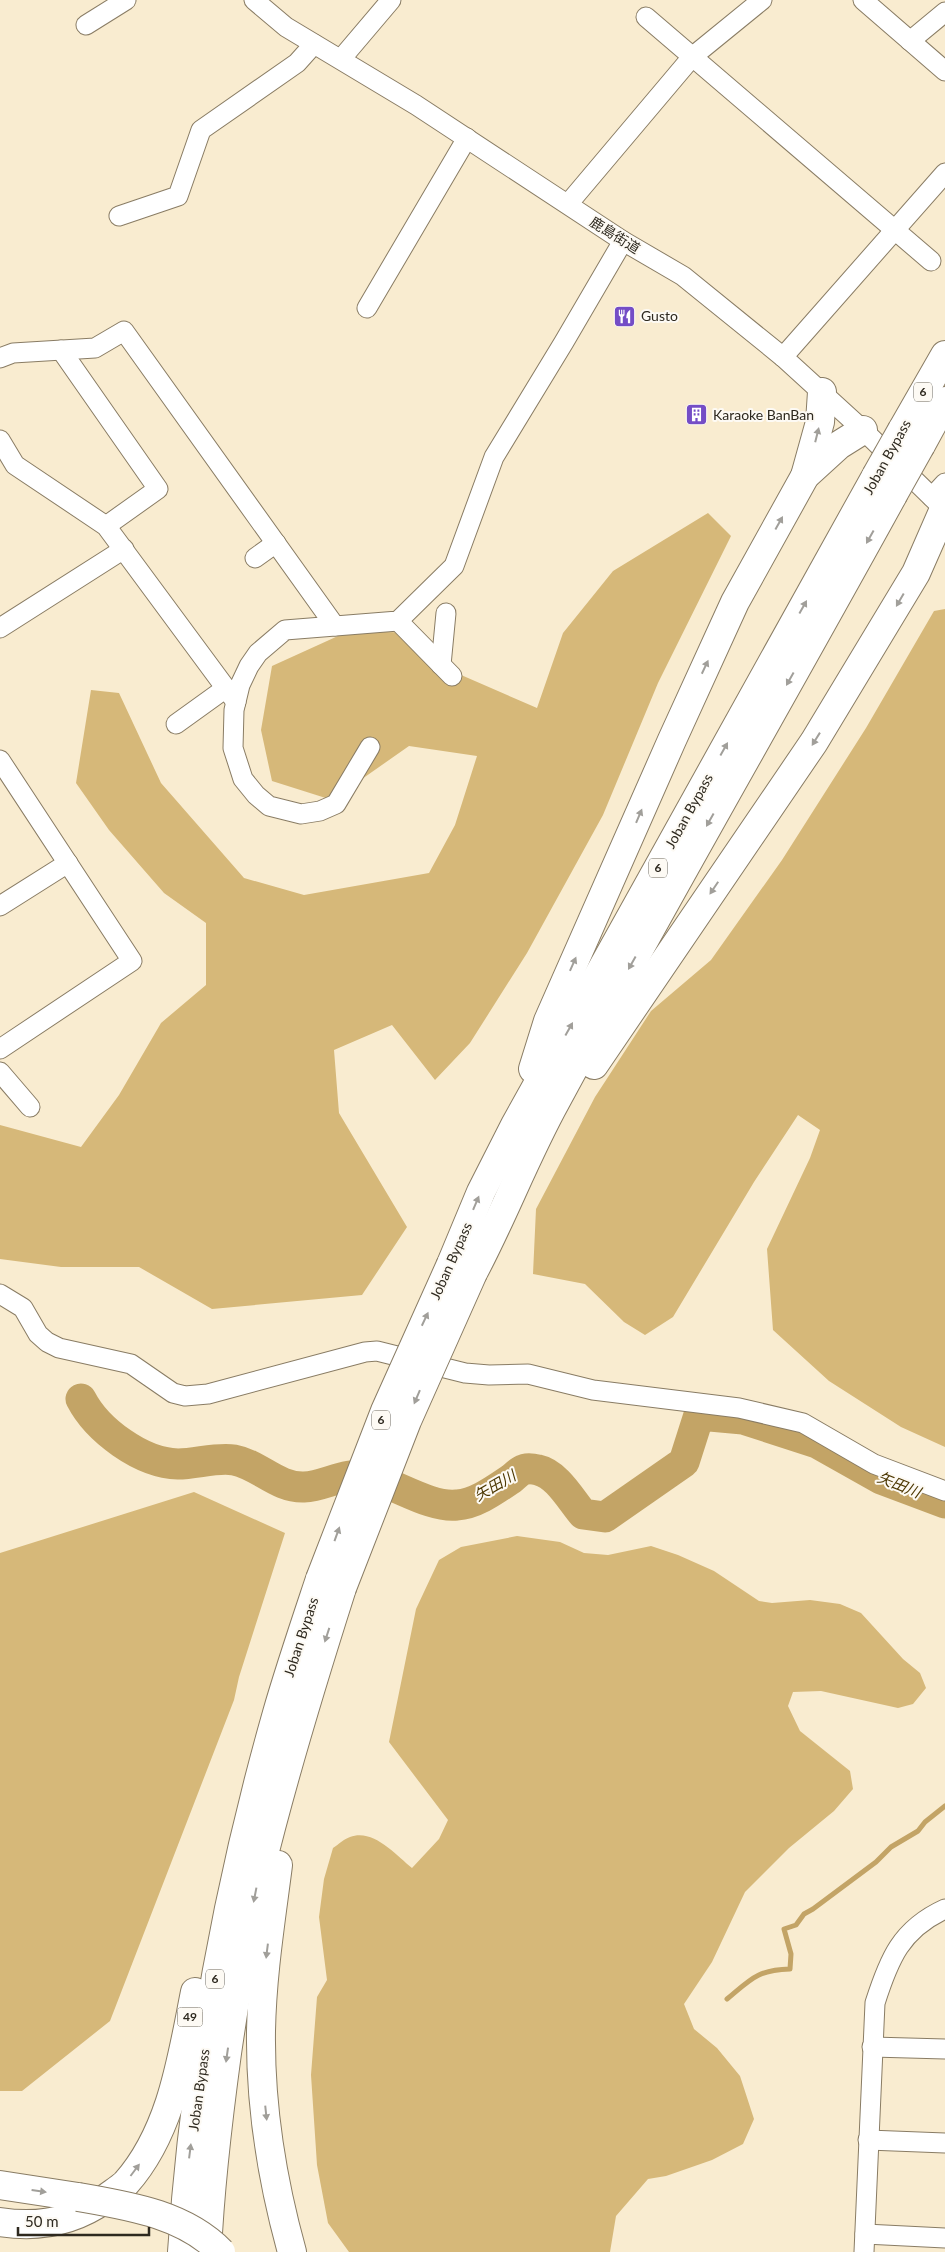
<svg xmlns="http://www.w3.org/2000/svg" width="945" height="2252" font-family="Lato,'Noto Sans JP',sans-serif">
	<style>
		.forest { fill: #d6b879 }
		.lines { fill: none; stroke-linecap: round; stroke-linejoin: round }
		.stream { stroke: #c3a466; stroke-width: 5 }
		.river { stroke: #c3a466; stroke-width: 31 }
		.minor-casing { stroke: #897c64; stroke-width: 21 }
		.highway-casing { stroke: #897c64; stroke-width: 30 }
		.minor { stroke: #fff; stroke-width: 19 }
		.highway { stroke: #fff; stroke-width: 28 }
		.highway-bridge-casing { stroke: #897c64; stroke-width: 30; stroke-linecap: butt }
		.highway-bridge { stroke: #fff; stroke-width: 28 }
		.oneway { fill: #a19f9a }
		.labels { text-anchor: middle; stroke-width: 4; stroke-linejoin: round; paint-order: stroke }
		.shield { fill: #fdfaf4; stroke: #6c685f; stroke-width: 1 }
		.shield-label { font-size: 12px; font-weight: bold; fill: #2e291f }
		.street-label { font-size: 14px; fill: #2e291f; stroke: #fdfaf4 }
		.poi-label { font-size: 14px; fill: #2e291f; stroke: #fdfaf4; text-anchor: start }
		.water-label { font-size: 15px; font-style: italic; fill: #4d3803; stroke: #fdfaf4 }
	</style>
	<rect width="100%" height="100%" fill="#f9ecd0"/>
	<g class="forest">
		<polygon points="708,513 731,536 658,683 603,815 527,953 470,1043 435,1080 392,1025 334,1050 339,1113 407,1227 362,1295 212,1309 139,1267 61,1267 0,1259 0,1125 81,1147 119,1095 161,1023 206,985 206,923 164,893 109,830 76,783 91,690 119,693 161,783 244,878 304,895 429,873 455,825 477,756 409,746 332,800 272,781 261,730 272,666 349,631 422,633 445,668 537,708 563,633 613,571"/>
		<polygon points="945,609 945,1447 901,1427 829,1381 773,1330 767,1249 810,1158 820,1130 798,1115 754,1182 673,1317 645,1335 624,1322 585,1284 533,1274 536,1209 595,1097 651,1011 711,960 782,860 866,728 934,611"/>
		<polygon points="194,1492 285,1533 239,1677 234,1700 110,2021 22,2091 0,2091 0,1553"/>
		<path d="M 517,1536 L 560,1542 L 584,1553 L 608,1555 L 651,1546 L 678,1555 L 714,1571 L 759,1601 L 772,1603 L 810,1600 L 840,1604 L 861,1613 L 903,1659 L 920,1673 L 926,1688 L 913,1704 L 898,1708 L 821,1691 L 793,1692 L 788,1706 L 800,1731 L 850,1771 L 853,1789 L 834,1811 L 789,1848 L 745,1892 L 712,1962 L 684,2004 L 694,2029 L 717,2048 L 740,2076 L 754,2119 L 743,2144 L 712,2160 L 666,2176 L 648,2179 L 616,2216 L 610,2252 L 349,2252 L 328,2223 L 317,2165 L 311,2075 L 317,1997 L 327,1980 L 319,1917 L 324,1879 L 333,1848 C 339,1844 344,1839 350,1837 C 373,1828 396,1855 412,1868 L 439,1839 L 448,1820 L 389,1742 L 416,1609 L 439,1560 L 461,1547 Z"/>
	</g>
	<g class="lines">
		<path class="stream" d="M 727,1999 C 751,1979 757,1970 790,1969 L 791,1954 L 784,1929 L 796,1925 L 804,1914 L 813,1909 L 876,1862 L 891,1847 L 918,1831 L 925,1822 L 945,1806"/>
		<path class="river" d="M 81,1399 C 97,1430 141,1463 178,1464 C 196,1464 217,1457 234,1460 C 260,1465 277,1488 304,1487 C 326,1486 346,1471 367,1477 C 395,1483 429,1508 457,1505 C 476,1504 496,1489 511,1479 C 515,1476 519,1471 523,1470 C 526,1468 534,1469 538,1470 C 557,1474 571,1500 583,1514 L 605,1517 L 684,1462 L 699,1415 L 743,1419 L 817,1443 L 881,1479 L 945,1503"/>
		<defs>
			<g id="minor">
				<polyline points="254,0 286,27 416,105 623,241 683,276 783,357 863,430 945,510"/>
				<polyline points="863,0 945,71"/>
				<polyline points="646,17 931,261"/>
				<polyline points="86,25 126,0"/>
				<polyline points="910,41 945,12"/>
				<polyline points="341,59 391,0"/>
				<polyline points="568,204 692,57 762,0"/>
				<polyline points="119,216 178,196 201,130 297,63 314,44"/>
				<polyline points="367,308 467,138"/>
				<polyline points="61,350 158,489 106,526"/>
				<polyline points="783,357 945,173"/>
				<polyline points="0,358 13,353 95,348 124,331 335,626"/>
				<polyline points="0,440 15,465 106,526 236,702"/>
				<polyline points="932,497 945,483"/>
				<polyline points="255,558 276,543"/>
				<polyline points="398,621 452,676"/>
				<polyline points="0,628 124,549"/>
				<polyline points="441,665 446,613"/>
				<polyline points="176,724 226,688"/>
				<polyline points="370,747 336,804 320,811 301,814 269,806 256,795 243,779 233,748 234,710 240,685 249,666 258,653 285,630 398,621 454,566 494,457 564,342 623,241"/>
				<polyline points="0,760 132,961 0,1049"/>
				<polyline points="0,906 68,863"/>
				<polyline points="0,1072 30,1107"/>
				<polyline points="0,1294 23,1308 38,1334 47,1342 59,1348 131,1364 173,1393 185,1396 208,1394 365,1352 377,1351 465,1373 489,1375 528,1374 593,1390 739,1408 803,1423 874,1464 945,1491"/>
				<polyline points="872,2047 945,2049"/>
				<polyline points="868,2140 945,2143"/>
				<polyline points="865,2234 945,2238"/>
				<path d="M 864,2252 L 875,2003 C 889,1959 901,1929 945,1909"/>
			</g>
			<g id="highway">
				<polyline points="902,430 945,355"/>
				<polyline points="921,445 945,401"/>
				<polyline points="805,476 820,422 822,392"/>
				<polyline points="594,1065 814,742 916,573 944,509"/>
				<polyline points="533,1069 548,1021 672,740 735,602 805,476 839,445 863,430"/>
				<polyline points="451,1264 481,1192 515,1125 876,476"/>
				<path d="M 473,1273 C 503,1217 525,1157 556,1101 C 666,897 782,697 893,495"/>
				<path d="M 278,1865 C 271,1920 262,1975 261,2031 C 260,2106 272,2180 292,2252"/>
				<polyline points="0,2185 78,2197"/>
				<path d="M 0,2222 C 38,2228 73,2222 105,2199 C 111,2194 120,2189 126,2183 C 172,2131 182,2057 195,1992"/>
				<path d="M 182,2252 C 194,2069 227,1889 277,1713 C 290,1668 305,1624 320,1579"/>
				<path d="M 207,2252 C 210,2185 218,2119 227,2053 C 236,1992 246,1931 260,1871 C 283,1776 312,1682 342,1588"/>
			</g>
		</defs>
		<use href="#minor" class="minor-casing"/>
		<use href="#highway" class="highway-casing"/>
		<use href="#minor" class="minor"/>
		<use href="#highway" class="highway"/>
		<defs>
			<g id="highway-bridge">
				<polyline points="876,476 902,430"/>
				<polyline points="893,495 921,445"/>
				<polyline points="320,1579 385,1411 451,1264"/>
				<polyline points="342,1588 407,1421 473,1273"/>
				<path d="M 78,2197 C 129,2206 184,2214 221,2252"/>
			</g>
		</defs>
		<use href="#highway-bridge" class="highway-bridge-casing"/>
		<use href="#highway-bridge" class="highway-bridge"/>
	</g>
	<defs><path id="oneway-solid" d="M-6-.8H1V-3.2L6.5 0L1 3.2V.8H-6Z" transform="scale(1.25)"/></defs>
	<g class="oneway">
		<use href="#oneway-solid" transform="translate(817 435) rotate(-76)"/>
		<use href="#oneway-solid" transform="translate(779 523) rotate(-61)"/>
		<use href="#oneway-solid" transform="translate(870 537) rotate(119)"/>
		<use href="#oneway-solid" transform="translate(900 600) rotate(120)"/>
		<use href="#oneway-solid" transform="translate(803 607) rotate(-61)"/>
		<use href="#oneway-solid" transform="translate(705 667) rotate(-65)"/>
		<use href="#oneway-solid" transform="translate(790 679) rotate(119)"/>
		<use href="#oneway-solid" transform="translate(816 739) rotate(122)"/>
		<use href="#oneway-solid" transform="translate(724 749) rotate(-61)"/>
		<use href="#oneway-solid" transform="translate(639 816) rotate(-67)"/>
		<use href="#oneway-solid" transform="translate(710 820) rotate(119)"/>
		<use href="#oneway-solid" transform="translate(714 888) rotate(124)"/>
		<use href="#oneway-solid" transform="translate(632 963) rotate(119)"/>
		<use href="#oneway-solid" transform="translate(573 964) rotate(-66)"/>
		<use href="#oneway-solid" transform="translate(569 1029) rotate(-61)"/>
		<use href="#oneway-solid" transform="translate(476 1203) rotate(-67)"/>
		<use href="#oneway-solid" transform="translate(425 1319) rotate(-65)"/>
		<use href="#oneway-solid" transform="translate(417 1397) rotate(113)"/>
		<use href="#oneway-solid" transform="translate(337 1534) rotate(-70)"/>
		<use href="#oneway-solid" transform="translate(327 1635) rotate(108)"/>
		<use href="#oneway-solid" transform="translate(255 1895) rotate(101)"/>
		<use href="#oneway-solid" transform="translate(267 1951) rotate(97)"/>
		<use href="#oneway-solid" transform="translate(227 2055) rotate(98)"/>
		<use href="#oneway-solid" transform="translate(266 2113) rotate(84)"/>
		<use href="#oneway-solid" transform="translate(190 2151) rotate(-83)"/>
		<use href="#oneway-solid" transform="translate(135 2170) rotate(-53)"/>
		<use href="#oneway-solid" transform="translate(39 2191) rotate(8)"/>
	</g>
	<defs>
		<symbol id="restaurant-square" viewBox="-11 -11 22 22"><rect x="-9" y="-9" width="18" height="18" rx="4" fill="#744dc6" stroke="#fdfaf4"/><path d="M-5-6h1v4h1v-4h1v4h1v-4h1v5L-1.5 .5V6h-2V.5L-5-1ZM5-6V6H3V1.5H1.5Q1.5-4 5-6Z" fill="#fff"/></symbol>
		<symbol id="building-square" viewBox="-11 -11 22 22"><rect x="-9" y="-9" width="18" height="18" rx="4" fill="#744dc6" stroke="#fdfaf4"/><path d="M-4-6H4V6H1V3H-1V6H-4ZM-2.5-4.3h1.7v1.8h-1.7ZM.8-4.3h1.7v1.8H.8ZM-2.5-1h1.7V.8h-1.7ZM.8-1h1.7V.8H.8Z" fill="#fff"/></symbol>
	</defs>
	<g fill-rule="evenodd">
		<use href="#restaurant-square" x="612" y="304" width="25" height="25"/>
		<use href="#building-square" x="684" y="402" width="25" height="25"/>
	</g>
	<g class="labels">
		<g class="shield">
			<rect x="914" y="382.5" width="18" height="19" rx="4"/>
			<rect x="649" y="858.5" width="18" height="19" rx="4"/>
			<rect x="372" y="1410.5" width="18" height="19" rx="4"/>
			<rect x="206" y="1969.5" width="18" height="19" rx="4"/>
			<rect x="177.5" y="2007.5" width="25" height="19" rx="4"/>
		</g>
		<g class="shield-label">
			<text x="923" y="396">6</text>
			<text x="658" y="872">6</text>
			<text x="381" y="1424">6</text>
			<text x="215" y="1983">6</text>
			<text x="190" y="2021">49</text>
		</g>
		<g class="street-label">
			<text transform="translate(615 235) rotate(32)" y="5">鹿島街道</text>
			<text transform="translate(887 457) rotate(-61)" y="5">Joban Bypass</text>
			<text transform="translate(689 811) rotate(-61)" y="5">Joban Bypass</text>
			<text transform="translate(451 1261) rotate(-66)" y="5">Joban Bypass</text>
			<text transform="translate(301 1637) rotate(-72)" y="5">Joban Bypass</text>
			<text transform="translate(199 2090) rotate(-82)" y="5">Joban Bypass</text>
		</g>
		<g class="poi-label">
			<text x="641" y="321">Gusto</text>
			<text x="713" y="420">Karaoke BanBan</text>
		</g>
		<g class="water-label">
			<text transform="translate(899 1485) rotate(22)" y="5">矢田川</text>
			<text transform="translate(495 1486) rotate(-30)" y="5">矢田川</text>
		</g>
	</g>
	<path d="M18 2227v8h131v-8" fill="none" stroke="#2e291f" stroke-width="2.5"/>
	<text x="25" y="2227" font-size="15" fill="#2e291f" stroke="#fdfaf4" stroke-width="4" paint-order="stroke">50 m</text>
</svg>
